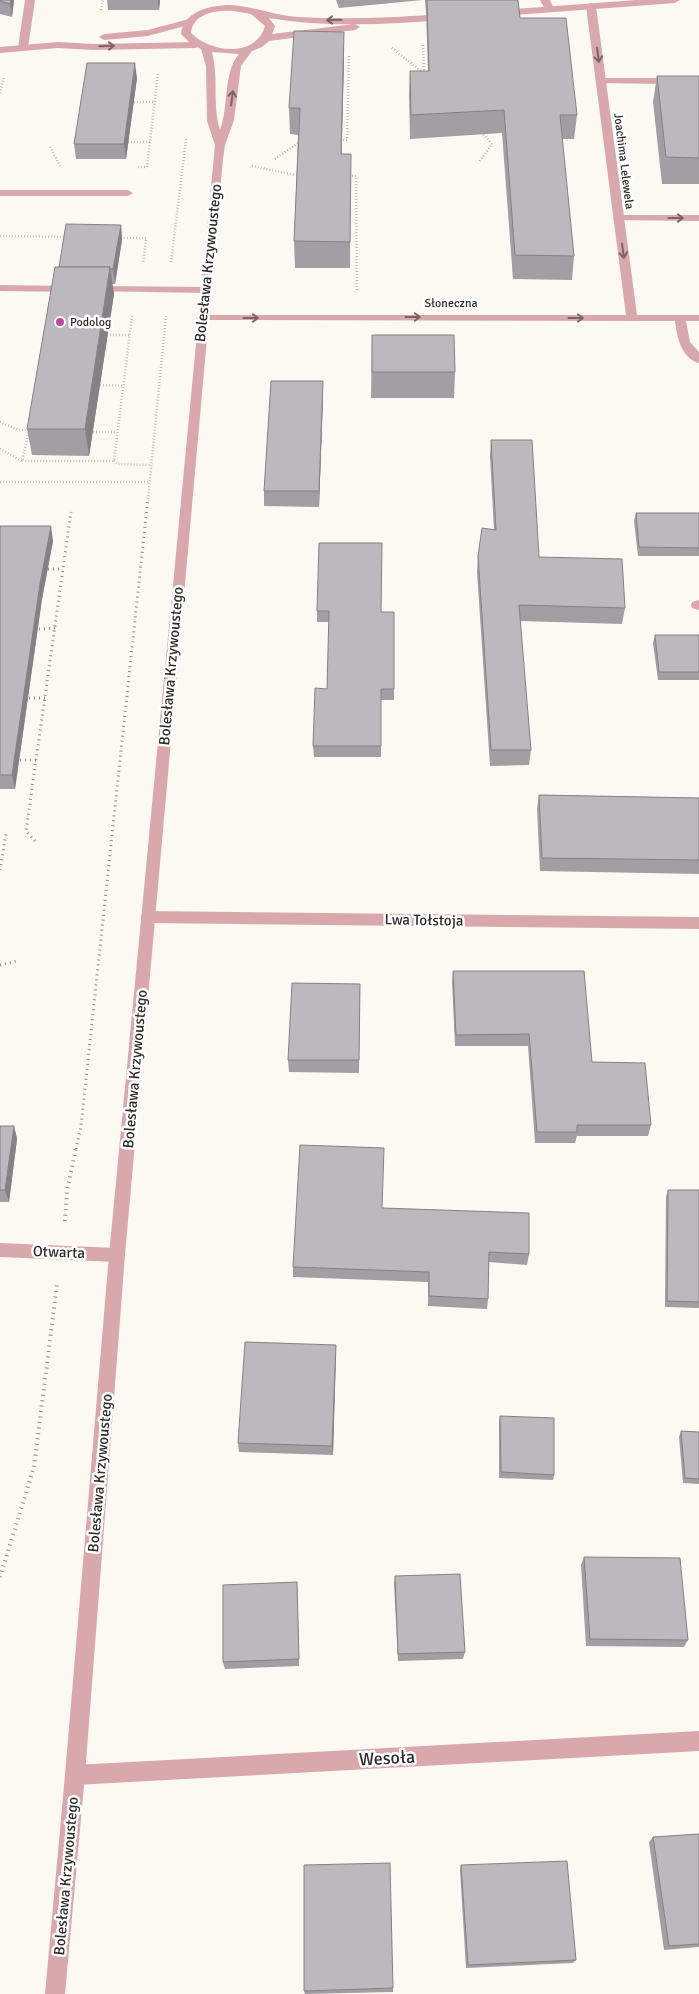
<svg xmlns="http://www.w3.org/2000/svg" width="699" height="1994" font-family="Signika,sans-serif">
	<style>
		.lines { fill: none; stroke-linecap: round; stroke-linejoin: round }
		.path-far2 { stroke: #8d8c87; stroke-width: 2.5; stroke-dasharray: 0.5 2.5; stroke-linecap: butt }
		.path-far1 { stroke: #8d8c87; stroke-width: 3; stroke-dasharray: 1 4; stroke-linecap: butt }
		.path { stroke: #8d8c87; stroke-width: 4; stroke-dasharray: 1 4.5; stroke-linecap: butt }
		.service { fill: #d8a8ad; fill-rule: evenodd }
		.minor { fill: #d8a8ad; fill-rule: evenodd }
		.tertiary { fill: #d8a8ad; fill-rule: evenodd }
		.wall { fill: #a39ea3 }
		.shaded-wall { fill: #848185 }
		.building { fill: #bdb8be; stroke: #848185 }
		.oneway { stroke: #7a6464 }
		.poi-dot { fill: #bd49a2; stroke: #fff; stroke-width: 2 }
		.labels { text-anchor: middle; stroke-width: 5; stroke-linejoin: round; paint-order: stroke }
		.far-street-label { font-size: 12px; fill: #2d2c29; stroke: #fff }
		.far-poi-label { font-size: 12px; fill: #2d2c29; stroke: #fff; text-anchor: start }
		.street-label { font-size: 15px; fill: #2d2c29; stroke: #fff }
		.near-street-label { font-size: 18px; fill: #2d2c29; stroke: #fff }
	</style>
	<rect width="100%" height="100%" fill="#fcf9f2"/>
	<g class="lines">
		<g class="path-far2">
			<polyline points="101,10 103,0"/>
			<polyline points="423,45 424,73"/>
			<polyline points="392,48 422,72"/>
			<polyline points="0,93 4,77"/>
			<polyline points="134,102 154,102"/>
			<polyline points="340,140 347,140 349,56"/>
			<polyline points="128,142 150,142"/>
			<polyline points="50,147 60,166"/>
			<polyline points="275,159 301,141"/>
			<polyline points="480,161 492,144 481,132"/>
			<polyline points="252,166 300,176"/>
			<polyline points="138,167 147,167 158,73"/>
			<polyline points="349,176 356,176 357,290"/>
			<polyline points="0,236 67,237"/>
			<polyline points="118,238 146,238 143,263"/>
			<polyline points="171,262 186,139"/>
			<polyline points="107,335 129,335"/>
			<polyline points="100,385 123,386"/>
			<polyline points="0,422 19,430 29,430 22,461 114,461 132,316"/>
			<polyline points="93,432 117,432"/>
			<polyline points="0,449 22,461"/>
			<polyline points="114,461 117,464 151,465"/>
			<polyline points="0,482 150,482"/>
			<polyline points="148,499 166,316"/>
		</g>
		<g class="path-far1">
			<polyline points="48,569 63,569"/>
			<polyline points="39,629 55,628"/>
			<polyline points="29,698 45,698"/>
			<polyline points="20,760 36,760"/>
			<polyline points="35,841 26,831 71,512"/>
			<polyline points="0,870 6,834"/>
			<polyline points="0,965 17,961"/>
			<polyline points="76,1149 81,1126 148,498"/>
		</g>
		<g class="path">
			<polyline points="65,1221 67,1191 76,1148"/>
			<polyline points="0,1577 34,1467 57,1284"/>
		</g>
		<g class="service">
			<polygon points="25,0 35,0 28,48 23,51 18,48"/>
			<path d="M 591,3 L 596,6 L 637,315 L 699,315 L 699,321 L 686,321 L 690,342 L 699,352 L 699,363 C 681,358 677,337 675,321 L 198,320 L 196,318 L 198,316 L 202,315 L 626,315 L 586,6 Z"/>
			<polygon points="0,190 128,190 133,193 128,196 0,196"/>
		</g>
		<g class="minor">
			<polygon points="540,0 550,0 554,9 552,11 546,11"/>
			<polygon points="189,19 194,22 192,24 148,36 104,40 99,37 104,34 148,30"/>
			<polygon points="58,42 93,44 196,42 201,45 196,48 93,50 58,48 0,53 0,47"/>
			<polygon points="601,78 662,78 699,81 699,87 662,84 598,83 596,81"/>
			<polygon points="618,215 699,215 699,221 614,220 613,218"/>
			<polygon points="0,285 71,286 76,289 71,292 0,291"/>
			<polygon points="94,286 206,287 211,290 206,293 90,291 89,289"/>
			<polygon points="699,600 699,610 692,608 691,605 692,602"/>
			<polygon points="148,911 699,917 699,929 148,923 143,921 141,917 143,913"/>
			<polygon points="0,1243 117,1248 123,1250 125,1255 123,1260 117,1262 0,1257"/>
			<polygon points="699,1731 699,1751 75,1785 68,1782 65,1775 68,1768 75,1765"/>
		</g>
		<g class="tertiary">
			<polygon points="637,0 680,0 675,3 500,16 495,13 500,10"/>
			<path d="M 227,5 C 251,5 274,16 298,17 C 348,20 398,17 447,14 L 452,17 L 447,20 C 388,24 328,28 269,18 L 275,26 L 272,34 L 355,24 L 360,27 L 355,30 L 269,41 L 262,47 L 252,51 L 241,66 L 234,120 L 225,145 L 223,159 L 125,1255 L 85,1775 L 65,1994 L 45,1994 L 65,1775 L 109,1255 L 215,145 L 207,121 L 206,66 L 201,49 L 191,44 L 181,34 C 183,12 208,6 227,5 ZM 234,11 L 251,14 L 265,26 C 256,58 211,53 191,33 C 193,13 217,10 234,11 ZM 212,52 L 239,54 C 223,72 229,107 220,130 C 212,105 219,78 212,52 Z"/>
		</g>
	</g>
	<g class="wall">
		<polygon points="0,0 14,0 12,17 0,14"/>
		<polygon points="107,0 160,0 159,10 108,10"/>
		<polygon points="336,0 423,0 339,8"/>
		<polygon points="425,0 518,0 520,18 577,115 574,139 562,139 574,256 572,280 513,279 502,133 410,139 409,94 410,71 428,71 426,13"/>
		<polygon points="344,58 341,154 351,154 350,268 295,268 294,241 298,135 290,134 289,108"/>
		<polygon points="657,76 699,76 699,184 662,184 653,102"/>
		<polygon points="137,78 126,159 76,159 74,144"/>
		<polygon points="121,225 122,240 115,284 112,284 114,294 89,456 32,455 27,429 59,267"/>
		<polygon points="372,335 455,372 454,398 371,398"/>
		<polygon points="323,381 323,396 319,507 264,506 264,491"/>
		<polygon points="491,440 539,557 625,608 622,624 520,621 531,750 529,765 490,766 477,572 478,556 494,530 490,456"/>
		<polygon points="636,513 699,513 699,556 638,556 634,521"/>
		<polygon points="0,526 53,541 42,599 15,789 0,789"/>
		<polygon points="317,611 381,612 394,689 394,700 381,700 381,757 314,757 313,746 327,689 329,622 317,622"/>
		<polygon points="655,635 699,635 699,680 658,680 653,643"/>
		<polygon points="539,795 699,798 699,874 540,871 537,809"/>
		<polygon points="453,971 592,1062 651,1125 648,1136 577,1136 575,1143 535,1143 528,1046 455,1046 452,982"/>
		<polygon points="360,984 359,1073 289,1072 288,1060"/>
		<polygon points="0,1126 14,1126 17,1139 9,1202 0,1202"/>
		<polygon points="668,1190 699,1190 699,1308 665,1307 666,1197"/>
		<polygon points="382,1208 529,1254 527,1265 489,1262 488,1299 487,1309 428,1306 428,1282 293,1277 293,1267"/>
		<polygon points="336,1345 333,1455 239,1452 238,1443"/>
		<polygon points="500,1416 554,1475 553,1480 499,1478 499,1421"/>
		<polygon points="681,1431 699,1432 699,1484 683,1483 679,1437"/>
		<polygon points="584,1557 688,1640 684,1647 586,1646 581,1565"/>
		<polygon points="395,1576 465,1652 463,1659 398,1661 394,1584"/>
		<polygon points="297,1582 299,1666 225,1669 223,1662"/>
		<polygon points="699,1834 699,1947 664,1950 649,1842 653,1837"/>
		<polygon points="461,1865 576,1960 573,1963 466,1968 460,1870"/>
		<polygon points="393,1988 393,1992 305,1994 304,1991"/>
	</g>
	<g class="shaded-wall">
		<polygon points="11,0 14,0 12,17 10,4"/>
		<polygon points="158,0 160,0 159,10"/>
		<polygon points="344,32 344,58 341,180 341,154"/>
		<polygon points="135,63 137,78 126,159 124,144"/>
		<polygon points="121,225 122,240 115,284 113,269"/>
		<polygon points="110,267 114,294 89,456 85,429"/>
		<polygon points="323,381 323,396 319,507 319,491"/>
		<polygon points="51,526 53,541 42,599 15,789 12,775 40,584"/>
		<polygon points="14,1126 17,1139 9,1202 5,1190"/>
		<polygon points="336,1345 336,1355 333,1455 332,1446"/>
		<polygon points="297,1582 297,1591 299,1666 299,1659"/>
	</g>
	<g class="building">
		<polygon points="0,0 11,0 10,4 0,1"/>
		<polygon points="427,0 518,0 520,18 566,18 577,115 560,115 574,256 515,255 504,110 411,115 410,71 429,71"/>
		<polygon points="294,31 344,32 341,154 351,154 350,242 294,241 300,108 289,108"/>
		<polygon points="87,63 135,63 124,144 74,144"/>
		<polygon points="657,76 699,76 699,158 666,157"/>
		<polygon points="66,224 121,225 113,269 110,269 110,267 59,267"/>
		<polygon points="55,267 110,267 85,429 27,429"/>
		<polygon points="372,335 454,335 455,372 372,372"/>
		<polygon points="271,381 323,381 319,491 264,491"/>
		<polygon points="491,440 532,440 539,557 622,559 625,608 519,605 531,750 491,750 478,556 482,528 496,530"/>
		<polygon points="636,513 699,513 699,548 639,547"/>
		<polygon points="0,526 51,526 40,584 12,775 0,775"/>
		<polygon points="319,543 382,543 381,612 394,612 394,689 381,689 381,746 313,746 315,688 327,689 329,611 317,611"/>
		<polygon points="655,635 699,635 699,672 659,672"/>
		<polygon points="539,795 699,798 699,860 542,858"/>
		<polygon points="453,971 584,971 592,1062 645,1063 651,1125 577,1125 577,1132 537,1132 529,1034 456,1035"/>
		<polygon points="292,983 360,984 359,1060 288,1060"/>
		<polygon points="0,1126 14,1126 5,1190 0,1190"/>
		<polygon points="300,1145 384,1148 382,1208 529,1213 529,1254 489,1252 488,1299 429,1296 429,1272 293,1267"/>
		<polygon points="668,1190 699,1190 699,1302 667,1301"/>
		<polygon points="245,1342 336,1345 332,1446 238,1443"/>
		<polygon points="500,1416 554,1418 554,1475 501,1472"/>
		<polygon points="681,1431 699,1432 699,1479 685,1478"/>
		<polygon points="584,1557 680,1558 688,1640 590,1639"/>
		<polygon points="460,1574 465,1652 398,1654 395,1576"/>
		<polygon points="297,1582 299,1659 223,1662 223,1585"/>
		<polygon points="699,1834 699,1944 669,1946 653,1837"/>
		<polygon points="567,1861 576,1960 468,1965 461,1865"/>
		<polygon points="390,1863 393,1988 304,1991 304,1865"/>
	</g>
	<defs><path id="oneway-shaft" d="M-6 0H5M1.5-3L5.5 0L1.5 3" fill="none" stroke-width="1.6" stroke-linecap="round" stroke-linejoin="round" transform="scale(1.25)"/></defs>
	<g class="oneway">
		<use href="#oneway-shaft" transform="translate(334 20) rotate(179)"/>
		<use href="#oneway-shaft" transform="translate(107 46) rotate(-2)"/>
		<use href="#oneway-shaft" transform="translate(598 55) rotate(83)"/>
		<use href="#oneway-shaft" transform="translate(232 98) rotate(-83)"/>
		<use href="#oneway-shaft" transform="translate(676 218)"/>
		<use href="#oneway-shaft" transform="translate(623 251) rotate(82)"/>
		<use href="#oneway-shaft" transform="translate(413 317)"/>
		<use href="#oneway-shaft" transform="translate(251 318)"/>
		<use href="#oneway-shaft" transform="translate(576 318)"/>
	</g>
	<circle class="poi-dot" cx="60" cy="322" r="5"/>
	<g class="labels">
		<g class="far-street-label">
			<text transform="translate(624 161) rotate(83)" y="4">Joachima Lelewela</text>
			<text x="451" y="307">Słoneczna</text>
		</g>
		<g class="far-poi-label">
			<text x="70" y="326">Podolog</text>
		</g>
		<g class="street-label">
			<text transform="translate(208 263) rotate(-84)" y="5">Bolesława Krzywoustego</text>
			<text transform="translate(171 666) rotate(-85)" y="5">Bolesława Krzywoustego</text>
			<text transform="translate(424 920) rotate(1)" y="5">Lwa Tołstoja</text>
			<text transform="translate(135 1069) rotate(-85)" y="5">Bolesława Krzywoustego</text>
			<text transform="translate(59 1252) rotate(2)" y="5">Otwarta</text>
			<text transform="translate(100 1473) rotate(-85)" y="5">Bolesława Krzywoustego</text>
			<text transform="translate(66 1876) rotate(-85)" y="5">Bolesława Krzywoustego</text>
		</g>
		<g class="near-street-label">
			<text transform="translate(387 1758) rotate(-3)" y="6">Wesoła</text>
		</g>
	</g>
</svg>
